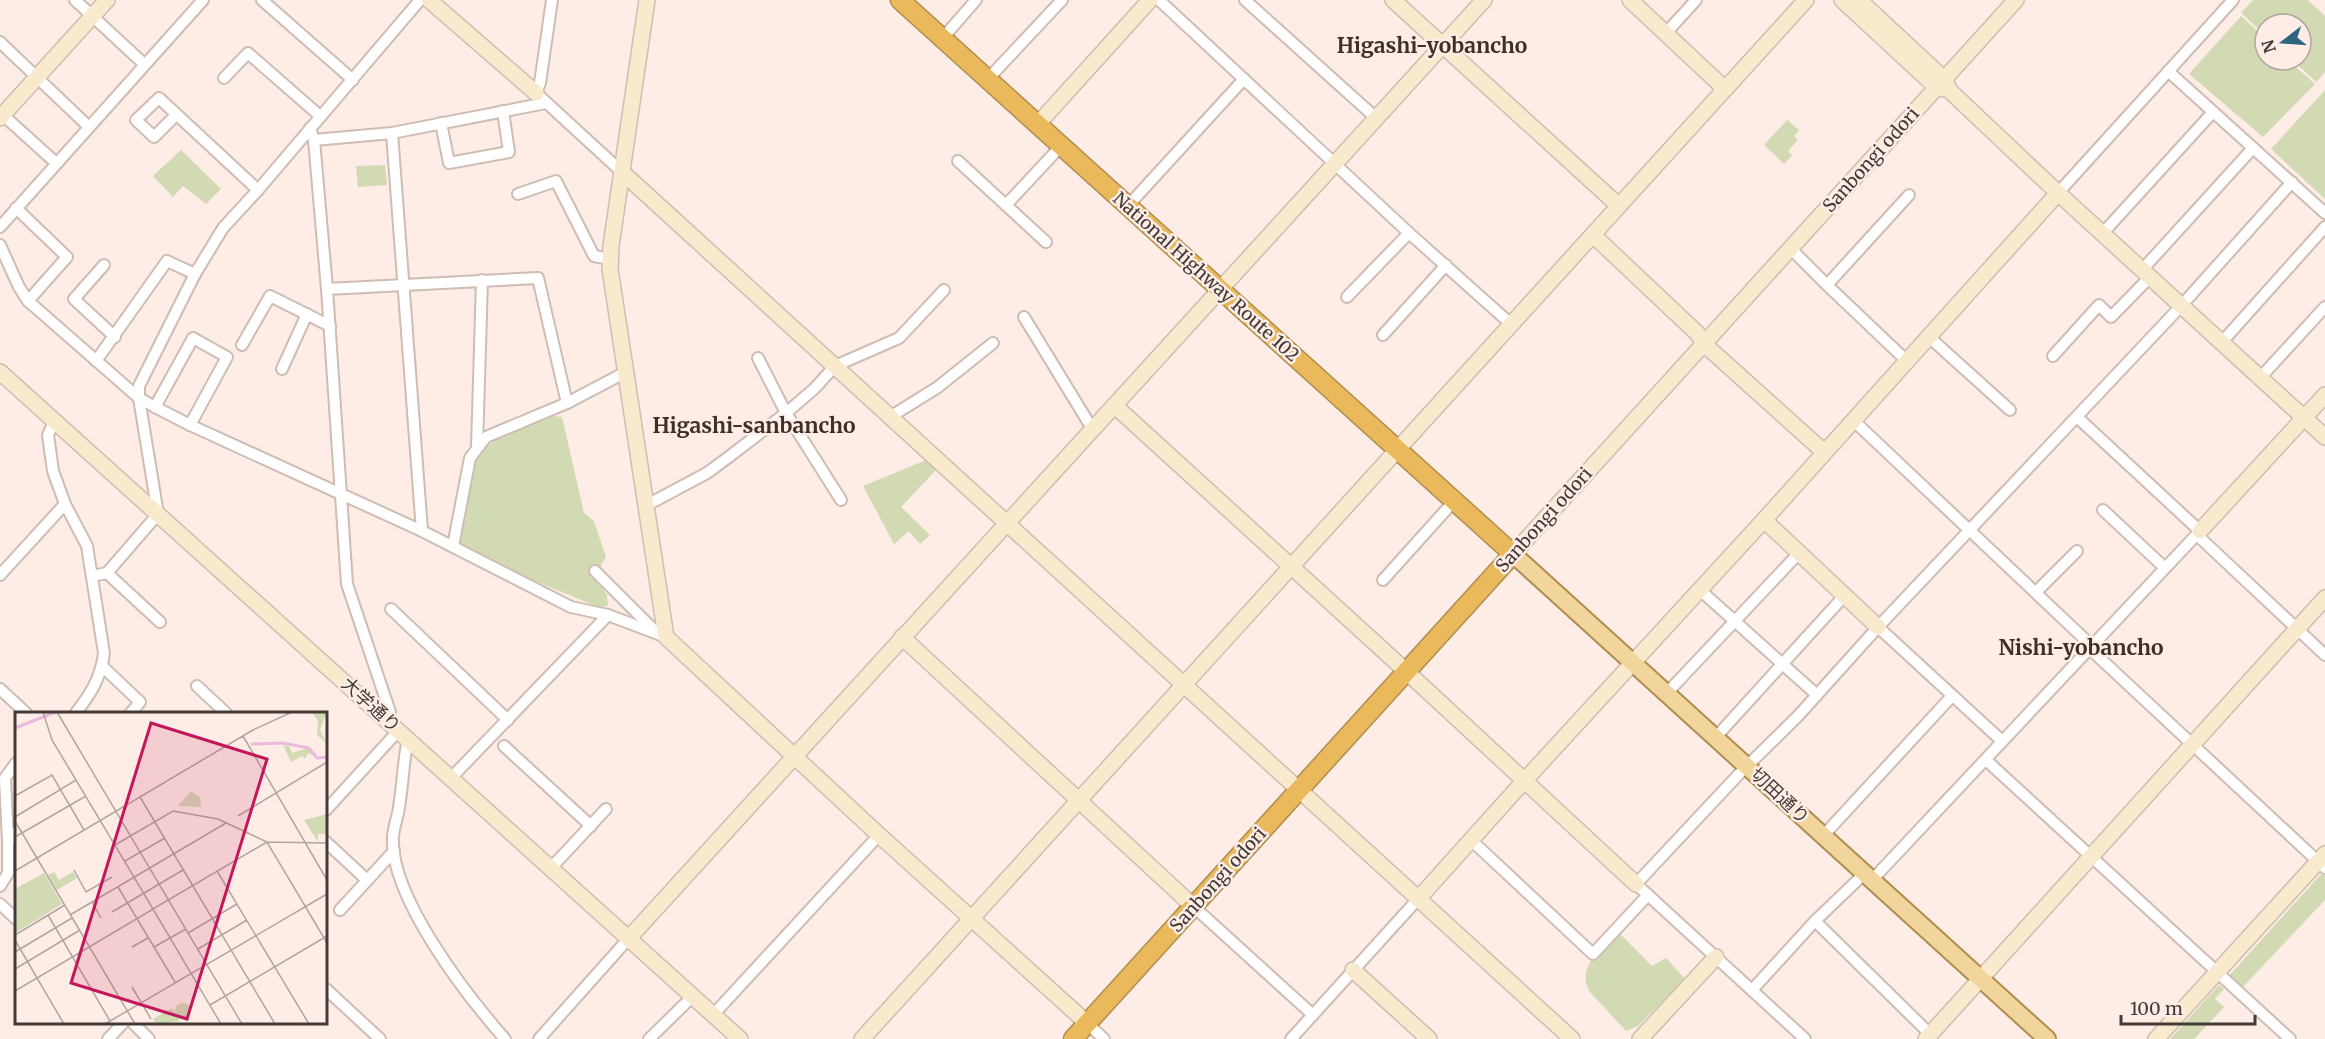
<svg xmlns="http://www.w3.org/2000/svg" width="2325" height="1039" font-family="Merriweather,'Noto Sans JP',serif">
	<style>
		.green { fill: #d2dab4 }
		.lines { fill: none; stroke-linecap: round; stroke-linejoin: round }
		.street-casing { stroke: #cfbcb3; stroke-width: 14 }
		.secondary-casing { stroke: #cfbcb3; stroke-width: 18 }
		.primary-casing { stroke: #af8d4e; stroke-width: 20 }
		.highway-casing { stroke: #af8d4e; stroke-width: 21 }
		.street { stroke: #fff; stroke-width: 10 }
		.secondary { stroke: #f9eace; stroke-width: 15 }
		.primary { stroke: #f2d59d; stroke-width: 16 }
		.highway { stroke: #eab95b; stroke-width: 18 }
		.labels { text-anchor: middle; stroke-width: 5; stroke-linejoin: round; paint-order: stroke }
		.street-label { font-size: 18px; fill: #423a36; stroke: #fdede6 }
		.quarter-label { font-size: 21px; font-weight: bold; fill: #3e2f28; stroke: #fdede6 }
		.inset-river { fill: none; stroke: #e9badc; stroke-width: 3 }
		.inset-road { fill: none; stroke: #b2a5a0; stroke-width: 1.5 }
		.view { fill: #c2185b; fill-opacity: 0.15; stroke: #c2185b; stroke-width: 3 }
		.inset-edge { fill: none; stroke: #423a36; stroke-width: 3 }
	</style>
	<rect width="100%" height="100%" fill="#fdede6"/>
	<g class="green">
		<polygon points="2253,0 2308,0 2325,16 2325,72 2316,82 2292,60 2301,60 2301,24 2265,24 2265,35 2241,13"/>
		<polygon points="2241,16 2265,38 2265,60 2288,60 2315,84 2263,137 2189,74"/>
		<polygon points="2325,90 2325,199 2271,149"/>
		<polygon points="1787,120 1799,130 1794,136 1798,140 1788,151 1792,155 1784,164 1764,145"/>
		<polygon points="181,150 221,189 206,204 183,186 173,197 153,176"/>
		<polygon points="385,165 387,185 358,187 356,166"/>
		<polygon points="554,416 562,417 584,513 594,521 606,557 594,577 607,595 608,606 602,607 591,604 530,579 456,542 455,509 460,479 480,451 503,435"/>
		<polygon points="926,460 936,470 901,507 930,535 920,544 909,531 894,544 863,486"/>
		<polygon points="2322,873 2325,876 2325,900 2241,989 2227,978"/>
		<path d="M 1618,932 L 1652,966 L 1666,958 L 1685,979 L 1638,1026 L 1626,1031 L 1590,992 C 1575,968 1602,948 1618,932 Z"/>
		<polygon points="2219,985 2224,989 2215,999 2224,1007 2194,1039 2170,1039"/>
	</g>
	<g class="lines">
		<defs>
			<g id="street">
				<polyline points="75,0 144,64"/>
				<polyline points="262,0 353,80"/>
				<polyline points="552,0 540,83 536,93 623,173"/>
				<polyline points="1159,0 1409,233 1512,325"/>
				<polyline points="1245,0 1376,118"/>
				<polyline points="1666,33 1696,0"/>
				<polyline points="942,39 976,0"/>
				<polyline points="0,42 88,126"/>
				<polyline points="2168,71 2325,213"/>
				<polyline points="224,78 248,53 320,116"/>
				<polyline points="987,80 1062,0"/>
				<polyline points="3,115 56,163"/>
				<polyline points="176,115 154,137 136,120 159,98 258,190"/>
				<polyline points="441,123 449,163 509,152 503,111"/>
				<polyline points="310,128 314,140 327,289 347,584 390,712 390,722"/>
				<polyline points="392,133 422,531"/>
				<polyline points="314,140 392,133 546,103"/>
				<polyline points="958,161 1046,242"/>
				<polyline points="2058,193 2233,0"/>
				<polyline points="518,194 556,181 594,256 610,259"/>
				<polyline points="1006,205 1061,146"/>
				<polyline points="1127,207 1244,79"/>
				<polyline points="16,208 67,257 28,301"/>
				<polyline points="0,227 203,0"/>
				<polyline points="2103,233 2213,112"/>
				<polyline points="0,245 19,287 28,301 139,398 155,407 190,425 422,531 571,607 608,615 666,637"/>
				<polyline points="1790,248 1827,285 1909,195"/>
				<polyline points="104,265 74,299 115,337"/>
				<polyline points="2142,270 2253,148"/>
				<polyline points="1827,285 1907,361"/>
				<polyline points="327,289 538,278 567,403"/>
				<polyline points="1347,297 1409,233"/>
				<polyline points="1024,317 1093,430"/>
				<polyline points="1383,335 1446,265"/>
				<polyline points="1929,337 2010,410"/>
				<polyline points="2222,342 2325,227"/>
				<polyline points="242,345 270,296 330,326"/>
				<polyline points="2053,356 2099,305 2111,317 2150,277"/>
				<polyline points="758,358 786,413 841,500"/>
				<polyline points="96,361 167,261 195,274"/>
				<polyline points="282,369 307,314"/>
				<polyline points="2260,378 2325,307"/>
				<polyline points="155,407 193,338 227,357 190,425"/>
				<polyline points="890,417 938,387 993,343"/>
				<polyline points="1854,421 2093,647"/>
				<path d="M 54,422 L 48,435 L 53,471 L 65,504 L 87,546 L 104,653 C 101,678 90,695 75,714"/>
				<polyline points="477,447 482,280"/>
				<polyline points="647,505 707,473 730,456 786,413 814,389 835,366 899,338 944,290"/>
				<polyline points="2103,510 2165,568"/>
				<polyline points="2197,535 2325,655"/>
				<polyline points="453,546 470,458 486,437 567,403 626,372"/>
				<polyline points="595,571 654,630"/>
				<polyline points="107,573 160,622"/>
				<polyline points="0,575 65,504"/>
				<polyline points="92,576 107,573 158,514 139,398 139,386 195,274 223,228 258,190 420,0"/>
				<polyline points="1383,580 1454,501"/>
				<polyline points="1700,590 1817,695"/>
				<polyline points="2036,592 2077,551"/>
				<polyline points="391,609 508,720"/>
				<polyline points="1878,627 2002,741"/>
				<polyline points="2090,649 2325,868"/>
				<polyline points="102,666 140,702 130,714"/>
				<polyline points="197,686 227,714"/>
				<polyline points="0,689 27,714"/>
				<polyline points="1667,693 1799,553"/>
				<polyline points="1716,737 1845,595"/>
				<path d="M 408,739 C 403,761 403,784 399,807 C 398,817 393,828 393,838 C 390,897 467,996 505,1039"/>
				<polyline points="504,746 591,826"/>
				<polyline points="1986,760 2290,1039"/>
				<polyline points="452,777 608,615"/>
				<polyline points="326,810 399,730"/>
				<polyline points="1823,836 1952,696"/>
				<polyline points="1471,840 1593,954 1648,895"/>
				<polyline points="8,842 5,778 16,763"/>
				<polyline points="326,842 367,880"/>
				<polyline points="550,869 606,809"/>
				<polyline points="1873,879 2200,531 2077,417"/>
				<polyline points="0,886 8,873 8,842 16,832"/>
				<polyline points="0,904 16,919"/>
				<polyline points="1194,907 1313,1015"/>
				<polyline points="340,910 394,851"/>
				<polyline points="1815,921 1930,1034"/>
				<polyline points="326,989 380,1039"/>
				<polyline points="1752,990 1815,921 1865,873"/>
				<polyline points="713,1015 879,835"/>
				<polyline points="132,1022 149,1039"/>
				<polyline points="1087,1023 1104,1039"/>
				<polyline points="108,1039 124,1022"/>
				<polyline points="539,1039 629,938"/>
				<polyline points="649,1039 693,996"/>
				<polyline points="1291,1039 1418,899"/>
				<polyline points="1805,1039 1636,884 1740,773 1798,716 1878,627 2182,305 2292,182"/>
			</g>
			<g id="secondary">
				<polyline points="429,0 536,93"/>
				<polyline points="647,0 611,246 610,269 666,637 879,835 1087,1023"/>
				<polyline points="1393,0 1619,206"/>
				<polyline points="1630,0 1725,89"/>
				<polyline points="1842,0 1936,87 1944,89"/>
				<polyline points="1859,0 1944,79 1950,91 2058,193 2325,437"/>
				<polyline points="0,118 107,0"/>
				<polyline points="1037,125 1150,0"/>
				<polyline points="623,173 1572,1039"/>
				<polyline points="1593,235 1697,333 1704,344 1824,452"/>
				<polyline points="0,372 740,1039"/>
				<polyline points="1115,406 1407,672 1636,884"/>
				<polyline points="1764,520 1878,627"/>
				<polyline points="2200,531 2325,395"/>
				<polyline points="1513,554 2016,0"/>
				<polyline points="902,637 1194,907"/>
				<polyline points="1418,899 1525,780 1764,520 2058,193"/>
				<polyline points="629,938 1484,0"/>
				<polyline points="1353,970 1429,1039"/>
				<polyline points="862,1039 1806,0"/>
				<polyline points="1640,1039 1716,957"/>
				<polyline points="1926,1039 2325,598"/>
				<polyline points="2156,1039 2325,854"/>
			</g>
			<polyline id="primary" points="1513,554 2047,1039"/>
			<polyline id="highway" points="900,0 1513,554 1073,1039"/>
		</defs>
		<use href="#street" class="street-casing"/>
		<use href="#secondary" class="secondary-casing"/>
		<use href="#primary" class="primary-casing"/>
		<use href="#highway" class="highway-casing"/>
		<use href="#street" class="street"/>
		<use href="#secondary" class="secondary"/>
		<use href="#primary" class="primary"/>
		<use href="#highway" class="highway"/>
	</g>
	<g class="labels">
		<g class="street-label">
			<text transform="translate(1871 160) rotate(-48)" y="6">Sanbongi odori</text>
			<text transform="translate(1206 277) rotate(42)" y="6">National Highway Route 102</text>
			<text transform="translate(1544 520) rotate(-48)" y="6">Sanbongi odori</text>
			<text transform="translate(371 705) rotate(42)" y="6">大学通り</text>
			<text transform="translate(1780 796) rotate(43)" y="6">切田通り</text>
			<text transform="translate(1218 880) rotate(-48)" y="6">Sanbongi odori</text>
		</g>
		<g class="quarter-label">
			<text x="1432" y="53">Higashi-yobancho</text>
			<text x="754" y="433">Higashi-sanbancho</text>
			<text x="2081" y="655">Nishi-yobancho</text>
		</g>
	</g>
	<g transform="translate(15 712)">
		<rect width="312" height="312" fill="#fdede6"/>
		<path d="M 297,0 L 312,0 L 305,18 L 312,32 L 302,23 L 303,9 ZM 268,33 L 274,34 L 277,41 L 293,36 L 299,44 L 293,41 L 290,47 L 287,44 L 276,50 ZM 176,79 L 185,85 L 186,95 L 163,94 ZM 312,102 L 312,122 L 303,122 L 303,130 L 289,108 ZM 39,160 L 44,168 L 58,160 L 62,166 L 42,178 L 33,163 ZM 29,161 L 47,192 L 0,221 L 0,177 ZM160 299a8 8 0 1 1 16 0a8 8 0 1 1-16 0ZM 157,296 L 165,309 L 141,312 L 138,307 Z" fill="#d2dab4"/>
		<path class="inset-river" d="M 0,16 L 41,0M 236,32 L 268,31 L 294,36 L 302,46 L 312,45"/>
		<path class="inset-road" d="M 28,0 L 37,28 L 61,68M 42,0 L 227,312M 228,24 L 312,168M 0,84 L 37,63 L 69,118M 125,85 L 260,312M 223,104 L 312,50M 0,105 L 61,68 L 138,197 L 252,130 L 312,131M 0,109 L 120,312M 0,125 L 71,84M 100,133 L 158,99 L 203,107 L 252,130 L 312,231M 110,149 L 150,126M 59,158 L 71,180 L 97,165M 0,159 L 238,18 L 277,0M 202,159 L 294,312M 103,175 L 160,270M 77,190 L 86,206M 97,200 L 168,158M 33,203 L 95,309M 55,203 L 211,111M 173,221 L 222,192M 0,223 L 50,193M 0,228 L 22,266 L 0,279M 117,235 L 133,226M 139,235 L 171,217M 183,237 L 232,208M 0,240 L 57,206M 0,257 L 65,218M 117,275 L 136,307M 195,293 L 312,224M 49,312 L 22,266 L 138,197 L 206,312M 90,312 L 312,182"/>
		<path class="view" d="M 136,11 L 252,47 L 172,307 L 56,271 Z"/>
		<rect width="312" height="312" class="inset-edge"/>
	</g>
	<g transform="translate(2283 42) rotate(253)"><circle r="28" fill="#fdede6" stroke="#b2a5a0" stroke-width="1.5"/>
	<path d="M0-4.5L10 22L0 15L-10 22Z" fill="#2d647f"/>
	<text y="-9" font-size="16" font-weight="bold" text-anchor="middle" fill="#423a36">N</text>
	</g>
	<path d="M2121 1015v9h134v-9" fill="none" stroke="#423a36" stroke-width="3"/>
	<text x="2130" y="1015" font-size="18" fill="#423a36" stroke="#fdede6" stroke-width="4.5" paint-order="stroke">100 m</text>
</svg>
